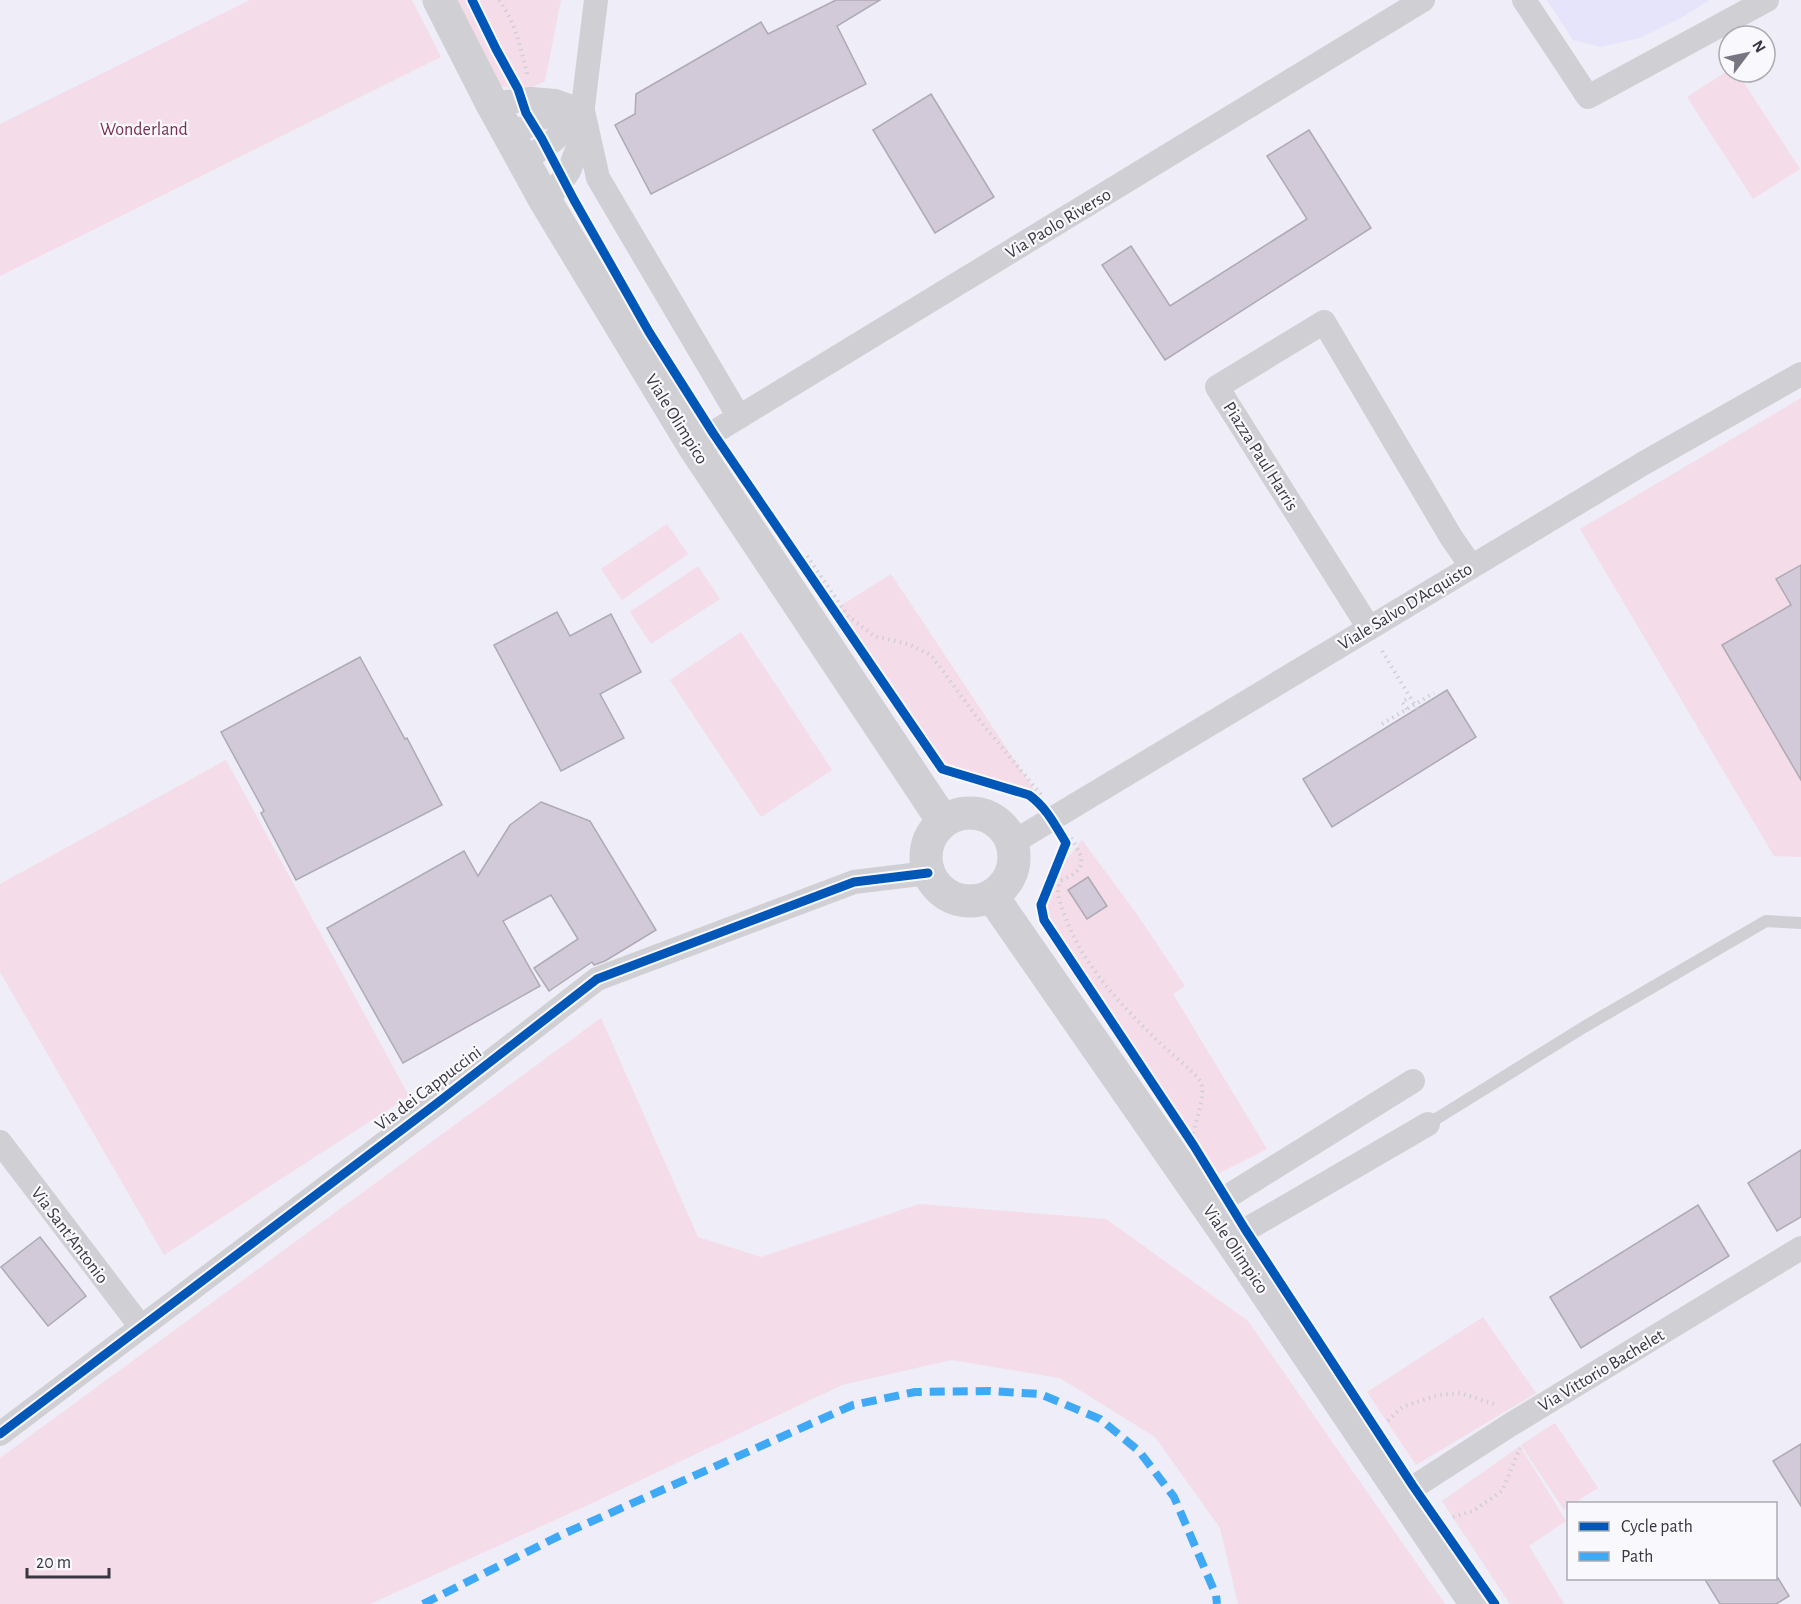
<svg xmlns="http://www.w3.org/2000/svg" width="1801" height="1604" font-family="'Alegreya Sans',sans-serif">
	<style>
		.built { fill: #e6e4fb }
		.green { fill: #f4dce9 }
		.building { fill: #d2cad8; stroke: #aeaab3; stroke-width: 1.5 }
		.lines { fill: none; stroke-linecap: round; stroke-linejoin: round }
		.path { stroke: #d0d0d4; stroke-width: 4; stroke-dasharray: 1.5 4.5; stroke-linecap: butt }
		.lane { stroke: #d0cfd3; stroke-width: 12 }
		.street { stroke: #d0cfd3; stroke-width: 24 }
		.secondary { stroke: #d0cfd3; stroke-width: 33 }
		.quiet { stroke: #3fa9f5; stroke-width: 8; stroke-dasharray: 15 8; stroke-linecap: butt }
		.cycleway-casing { stroke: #f8f8fd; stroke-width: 13 }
		.cycleway { stroke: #0057b8; stroke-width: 9 }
		.labels { text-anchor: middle; stroke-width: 4.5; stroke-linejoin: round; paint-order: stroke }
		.park-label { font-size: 18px; fill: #792f50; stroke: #f8f8fd }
		.street-label { font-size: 18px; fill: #383741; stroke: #f8f8fd }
	</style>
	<rect width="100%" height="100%" fill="#eeedf8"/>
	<polygon class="built" points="1547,0 1710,0 1681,18 1640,38 1601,47 1573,40"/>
	<g class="green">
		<polygon points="250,0 412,0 441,57 0,276 0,124"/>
		<polygon points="456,0 561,0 545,81 526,90 500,86"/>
		<polygon points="1729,70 1729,72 1737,72 1800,169 1753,199 1687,97"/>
		<polygon points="1801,398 1801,857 1774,856 1580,529"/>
		<polygon points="667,524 688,554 622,600 601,569"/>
		<polygon points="698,566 720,599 651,644 630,612"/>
		<polygon points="891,574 1037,794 945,766 837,608"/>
		<polygon points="741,632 832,770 761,817 670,680"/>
		<polygon points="226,760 409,1096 164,1255 0,972 0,884"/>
		<polygon points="1082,840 1136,913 1185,986 1173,994 1267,1149 1217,1174 1099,1000 1047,917 1045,896 1061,867"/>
		<polygon points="601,1018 698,1237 761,1257 919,1204 1106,1219 1248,1321 1445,1604 1238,1604 1220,1528 1155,1437 1060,1378 951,1360 842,1385 588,1505 370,1604 0,1604 0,1458"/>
		<polygon points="1483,1317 1536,1393 1416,1465 1367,1392"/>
		<polygon points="1555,1423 1598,1488 1574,1503 1568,1504 1568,1507 1564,1510 1521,1445"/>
		<polygon points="1520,1446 1566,1521 1529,1546 1564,1604 1510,1604 1442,1501"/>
	</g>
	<g class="building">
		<polygon points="836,0 880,0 837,26 866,84 651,194 615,125 635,114 636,94 761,22 768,34"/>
		<polygon points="931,94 994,197 935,233 873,130"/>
		<polygon points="1309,130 1371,228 1165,360 1102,265 1131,246 1170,306 1307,219 1267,156"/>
		<polygon points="1801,565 1801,780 1722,645 1791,605 1776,579"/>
		<polygon points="557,612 570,636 611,614 641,672 600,694 624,738 561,771 494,645"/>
		<polygon points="360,657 405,739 407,738 442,805 296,880 261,813 264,811 221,732"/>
		<polygon points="1447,690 1476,737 1332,827 1303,779"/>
		<polygon points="541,802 590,821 656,930 605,961 594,965 592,962 549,991 534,968 578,939 551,895 503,921 540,986 403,1063 327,928 464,851 478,876 510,825"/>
		<polygon points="1088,877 1107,906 1087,919 1068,890"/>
		<polygon points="1801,1150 1801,1217 1777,1231 1748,1183"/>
		<polygon points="1698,1205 1729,1256 1581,1348 1550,1297"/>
		<polygon points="40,1237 86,1296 48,1326 1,1267"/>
		<polygon points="1801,1444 1801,1506 1773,1461"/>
		<polygon points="1704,1578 1778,1578 1789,1596 1776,1604 1720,1604"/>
	</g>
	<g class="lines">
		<g class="path">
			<path d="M 499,0 C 515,22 521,48 527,74"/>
			<polyline points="807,556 848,616 874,636 908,644 931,655 976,716 1043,797"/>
			<polyline points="1382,651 1427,725"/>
			<polyline points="1407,709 1402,702 1410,697"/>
			<polyline points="1382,724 1434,693"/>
			<path d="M 1071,838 C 1085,860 1088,869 1060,881 C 1056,893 1059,899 1063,911 C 1082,966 1123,1007 1163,1046 C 1173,1055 1193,1071 1200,1081 C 1207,1092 1196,1120 1193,1134"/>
			<polyline points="1388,1421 1402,1407 1438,1395 1460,1393 1494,1404"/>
			<polyline points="1453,1517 1473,1511 1502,1491 1520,1448"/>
		</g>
		<polyline class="lane" points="1428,1124 1584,1027 1766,921 1801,923"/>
		<g class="street">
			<polyline points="1524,0 1588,97 1767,0"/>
			<polyline points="492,104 531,99 555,101 583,111"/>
			<polyline points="583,111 598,178 739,417"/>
			<polyline points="510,137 540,118 578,112"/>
			<polyline points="523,161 553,141 583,111"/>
			<polyline points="546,202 569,171 578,147 596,0"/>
			<polyline points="693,445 1423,0"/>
			<polyline points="1369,628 1217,387 1324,322 1451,537 1471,566"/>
			<polyline points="1012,843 1644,463 1801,374"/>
			<polyline points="0,1142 141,1327"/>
			<polyline points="1209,1208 1413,1081"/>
			<polyline points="1230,1239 1428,1124"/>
			<polyline points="0,1434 436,1104 597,979 854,882 928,873"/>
			<polyline points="1403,1494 1510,1425 1801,1248"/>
		</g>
		<g class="secondary">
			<polyline points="439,0 492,104 546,202 693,445 943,821"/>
			<circle cx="970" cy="857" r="44"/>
			<polyline points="992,896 1230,1239 1476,1604"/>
		</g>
		<polyline class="quiet" points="423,1604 561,1535 853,1405 915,1392 990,1391 1040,1394 1100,1419 1139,1451 1174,1497 1216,1595 1217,1604"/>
		<defs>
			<g id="cycleway">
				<path d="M 472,0 L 496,49 L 518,89 L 526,113 L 542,139 L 574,200 L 649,332 L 713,433 L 942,769 L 1029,795 C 1046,807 1055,825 1066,843 L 1041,905 L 1044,920 L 1194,1146 L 1245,1229 L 1413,1486 L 1495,1604"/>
				<polyline points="0,1434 436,1104 597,979 854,882 928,873"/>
			</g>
		</defs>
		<use href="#cycleway" class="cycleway-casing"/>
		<use href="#cycleway" class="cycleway"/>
	</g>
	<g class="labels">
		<g class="park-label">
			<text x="144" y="135">Wonderland</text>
		</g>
		<g class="street-label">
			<text transform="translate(1058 223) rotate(-31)" y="6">Via Paolo Riverso</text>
			<text transform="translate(677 419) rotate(58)" y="6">Viale Olimpico</text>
			<text transform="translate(1261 456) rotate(58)" y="6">Piazza Paul Harris</text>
			<text transform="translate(1405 606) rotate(-31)" y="6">Viale Salvo D'Acquisto</text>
			<text transform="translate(428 1088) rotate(-37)" y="6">Via dei Cappuccini</text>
			<text transform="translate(70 1235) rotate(53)" y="6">Via Sant'Antonio</text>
			<text transform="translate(1236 1249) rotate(56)" y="6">Viale Olimpico</text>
			<text transform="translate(1601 1370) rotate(-31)" y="6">Via Vittorio Bachelet</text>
		</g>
	</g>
	<rect x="1567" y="1502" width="210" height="78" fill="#f8f8fd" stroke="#ababb2" stroke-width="1.5"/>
	<rect x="1579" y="1522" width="30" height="9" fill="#0057b8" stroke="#ababb2" stroke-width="1.5"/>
	<text x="1621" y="1532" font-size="18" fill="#383741">Cycle path</text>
	<rect x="1579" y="1552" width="30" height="9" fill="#3fa9f5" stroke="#ababb2" stroke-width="1.5"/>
	<text x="1621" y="1562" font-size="18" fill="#383741">Path</text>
	<g transform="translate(1747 54) rotate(58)"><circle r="28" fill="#f8f8fd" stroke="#ababb2" stroke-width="1.5"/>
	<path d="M0-4.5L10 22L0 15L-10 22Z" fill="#787781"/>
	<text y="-9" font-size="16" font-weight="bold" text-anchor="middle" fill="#383741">N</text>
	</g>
	<path d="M27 1568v9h82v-9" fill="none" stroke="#383741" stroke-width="3"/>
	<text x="36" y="1568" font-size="18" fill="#383741" stroke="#f8f8fd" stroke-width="4.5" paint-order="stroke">20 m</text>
</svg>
